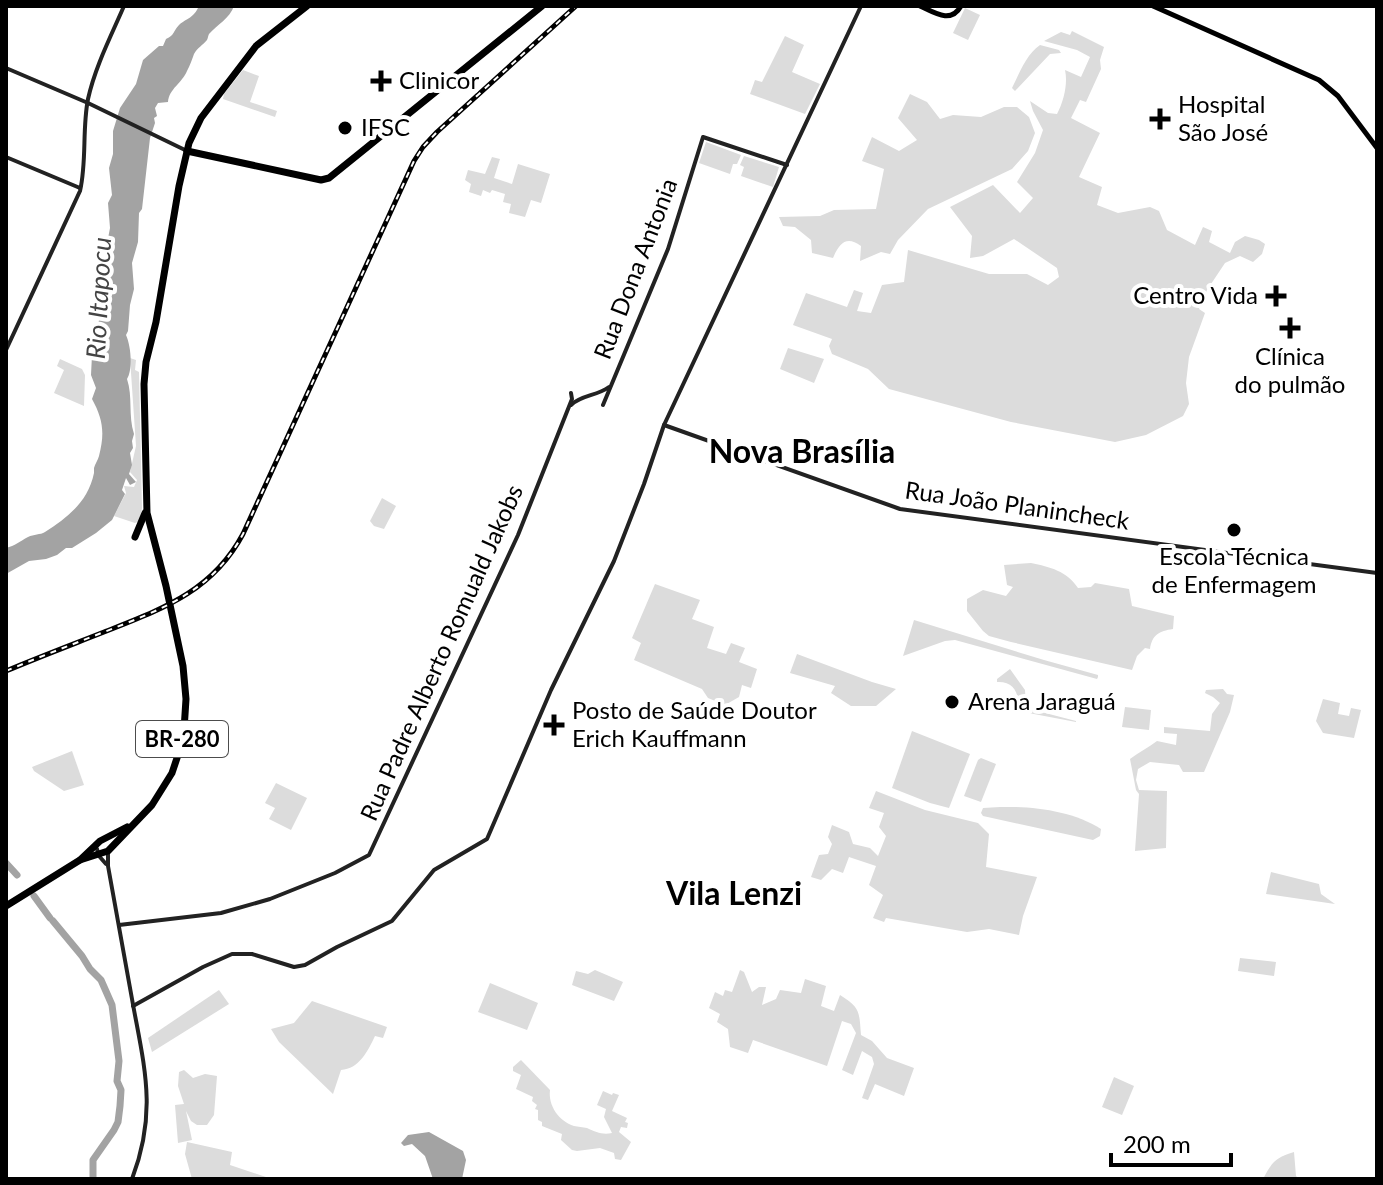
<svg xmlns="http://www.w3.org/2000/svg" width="1383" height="1185" font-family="Lato,sans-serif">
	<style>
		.green { fill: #dcdcdc }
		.water { fill: #a3a3a3 }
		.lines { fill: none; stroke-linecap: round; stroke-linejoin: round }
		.river { stroke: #a3a3a3; stroke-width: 7 }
		.secondary { stroke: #222; stroke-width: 4 }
		.primary { stroke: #000; stroke-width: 5 }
		.highway { stroke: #000; stroke-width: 7 }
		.rail-casing { stroke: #000; stroke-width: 5 }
		.rail { stroke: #fff; stroke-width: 2; stroke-dasharray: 6; stroke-linecap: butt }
		.poi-dot { fill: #000; stroke: #fff; stroke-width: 3 }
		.labels { text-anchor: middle; stroke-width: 8; stroke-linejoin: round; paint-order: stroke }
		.shield { fill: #fff; stroke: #4c4c4c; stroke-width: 2 }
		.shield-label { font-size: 22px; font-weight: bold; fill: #000 }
		.poi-label { font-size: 24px; fill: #000; stroke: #fff; text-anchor: start }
		.street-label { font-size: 24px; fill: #000; stroke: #fff }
		.water-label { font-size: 26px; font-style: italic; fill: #444; stroke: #fff }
		.district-label { font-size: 32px; font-weight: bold; fill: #000; stroke: #fff }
	</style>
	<rect width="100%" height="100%" fill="#fff"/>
	<g class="green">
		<polygon points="965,8 980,15 968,40 953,33"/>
		<path d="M 1072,31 L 1104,47 L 1100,60 L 1101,69 L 1086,102 L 1080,100 L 1071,118 L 1100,133 L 1079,177 L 1102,187 L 1097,205 L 1118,213 L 1150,207 L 1159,211 L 1167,230 L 1195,245 L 1203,227 L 1212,231 L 1209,242 L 1230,253 L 1235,242 L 1245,236 L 1259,240 L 1265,244 L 1262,254 L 1253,262 L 1240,256 L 1225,263 L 1207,290 L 1199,309 L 1205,313 L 1189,357 L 1186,383 L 1189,404 L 1183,416 L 1146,435 L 1115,442 L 1011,422 L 889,389 L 868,369 L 832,354 L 829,346 L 832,339 L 793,325 L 806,293 L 847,307 L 854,290 L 863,293 L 857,311 L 871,313 L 882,285 L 904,282 L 908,250 L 989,274 L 1027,274 L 1048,285 L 1059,277 L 1057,268 L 1014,239 L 983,256 L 970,258 L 972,236 L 950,207 L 993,185 L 1020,213 L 1033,198 L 1017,182 L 1035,153 L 1043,130 L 1033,111 L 1030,101 L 1048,113 L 1057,114 C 1064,101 1068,83 1065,70 L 1081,77 L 1090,57 L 1077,50 L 1044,41 L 1061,32 L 1070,35 Z"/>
		<polygon points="785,36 804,45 792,72 820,84 805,114 750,94 755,80 762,82"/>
		<path d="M 1040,45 L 1059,50 L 1061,53 L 1050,54 L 1015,91 L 1012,88 C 1020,72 1026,55 1040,45 Z"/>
		<polygon points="243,70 259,76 250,102 277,111 275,117 223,99 224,94"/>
		<path d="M 910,94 L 927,102 L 940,119 L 953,115 L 981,117 L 1004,107 L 1017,107 L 1029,117 L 1035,133 L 1028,151 L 1012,169 L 928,209 L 898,240 L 890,254 L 881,252 L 860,261 L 861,246 C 846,235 839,244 833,258 L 812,253 L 811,240 L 795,227 L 783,226 L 779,217 L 820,216 L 834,210 L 876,209 L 884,169 L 862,161 L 872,137 L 899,151 L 917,140 L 898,118 Z"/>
		<polygon points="706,142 741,155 737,164 733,164 730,174 699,163"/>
		<polygon points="744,156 779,167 773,187 741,176 744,167 740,165"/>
		<polygon points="492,157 500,159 494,178 512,184 518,164 550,174 541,203 531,200 525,217 509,213 511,204 503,202 505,194 492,190 490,193 483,190 481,196 469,192 471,184 465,180 468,170 485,174"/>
		<polygon points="788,348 824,359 814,383 780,369"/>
		<polygon points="130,358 136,360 135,370 139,372 142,508 140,521 135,523 114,516 126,493 124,486 134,487 137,480 130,472 136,446"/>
		<polygon points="60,359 82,369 85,375 84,406 54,393 64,370 57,366"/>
		<polygon points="382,498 396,506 384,529 374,526 370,521"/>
		<path d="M 1031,563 C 1050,567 1067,571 1078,588 L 1091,587 L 1095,583 L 1129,589 L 1132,606 L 1174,616 L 1173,629 C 1159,631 1152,635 1150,649 L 1145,648 L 1137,656 L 1132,670 L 1011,642 L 989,636 L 983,631 L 967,611 L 967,599 L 983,590 L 1006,596 L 1013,587 L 1007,585 L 1004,565 Z"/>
		<polygon points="655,584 700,600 692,619 714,627 707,648 726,654 731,643 745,648 739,662 757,669 751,688 742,685 739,697 725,705 708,698 702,689 634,660 641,643 632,638"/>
		<polygon points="914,620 1044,660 1098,675 1098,677 1097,679 955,640 945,641 903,656"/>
		<polygon points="797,654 872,682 896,689 876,706 851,706 831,693 835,686 790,673"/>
		<path d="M 1010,669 L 1025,690 L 1026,708 L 1076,721 L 1076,722 L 1018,711 C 1020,695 1015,681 997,682 L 997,679 Z"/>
		<path d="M 1223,689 L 1227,694 L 1234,695 L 1230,712 L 1204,772 L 1183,772 L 1179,765 L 1150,762 L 1138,769 L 1136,780 L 1139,790 L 1167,791 L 1166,848 L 1135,851 L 1139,794 L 1136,790 L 1130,759 C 1139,752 1148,748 1157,741 L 1176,745 L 1177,734 L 1164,733 L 1164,727 L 1210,731 L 1212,714 L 1220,703 L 1213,697 L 1205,693 L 1206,690 Z"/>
		<polygon points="1323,699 1340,703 1338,714 1349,716 1351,708 1361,710 1354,738 1323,733 1316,721"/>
		<polygon points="1125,707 1151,710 1149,730 1122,727"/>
		<polygon points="912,731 970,754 949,808 930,803 892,788"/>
		<polygon points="72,751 84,785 64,791 34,771 32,767"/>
		<polygon points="981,758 996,764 981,802 964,796 978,760"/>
		<polygon points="276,783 307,798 291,830 269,819 275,808 265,803"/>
		<polygon points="876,791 925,810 978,823 989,834 986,867 1037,877 1023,916 1019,935 989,929 967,932 886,918 884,922 873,918 883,895 869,885 876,866 849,857 843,873 832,869 821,880 811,877 819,855 828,854 832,844 828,837 832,825 849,832 853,844 870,848 878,856 886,836 879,827 884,813 869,808"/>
		<path d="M 1000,807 C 1033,806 1073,811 1101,829 L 1100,836 L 1093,840 L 983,816 L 981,813 L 983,808 Z"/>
		<polygon points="1271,872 1319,884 1321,894 1335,904 1266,894"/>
		<polygon points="1240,958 1276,962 1274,976 1238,971"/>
		<polygon points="595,970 623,982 614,1001 572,985 576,971 588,974"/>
		<path d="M 740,970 L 744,972 L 752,992 L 759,987 L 766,987 L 762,1005 L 776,999 L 780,990 L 801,993 L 805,979 L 826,986 L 821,1006 L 834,1011 L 840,995 C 861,1008 859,1012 861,1035 L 872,1041 L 887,1058 L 914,1068 L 904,1096 L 875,1084 L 868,1100 L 862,1098 L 874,1064 L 872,1057 L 862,1051 L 853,1075 L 842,1070 L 856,1033 L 851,1024 L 842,1021 L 827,1066 L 753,1040 L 748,1053 L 730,1047 L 728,1029 L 717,1022 L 720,1014 L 709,1008 L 715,992 L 723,996 L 725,990 L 732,992 Z"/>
		<polygon points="490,983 538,1003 527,1030 478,1012"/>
		<polygon points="219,990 229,1004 152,1052 148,1038"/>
		<path d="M 312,1001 L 387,1027 L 383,1038 L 375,1036 C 368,1051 359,1069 341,1070 L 333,1094 L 279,1042 L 271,1029 L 294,1023 Z"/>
		<path d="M 521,1060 L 550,1090 C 548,1106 559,1121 574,1126 C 578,1127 583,1127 587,1128 C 596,1132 602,1135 612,1133 L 604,1117 L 606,1109 L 597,1105 L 603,1091 L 612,1095 L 613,1093 L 619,1095 L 612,1111 L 627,1118 L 625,1122 L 628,1123 L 627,1128 L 621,1127 L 619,1132 L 631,1142 L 621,1160 L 615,1159 L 614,1153 L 600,1148 L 577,1151 L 572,1150 L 561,1140 L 562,1134 L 542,1126 L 542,1122 L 538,1120 L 538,1110 L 535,1109 L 537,1105 L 532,1101 L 533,1097 L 516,1089 L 521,1075 L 513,1071 L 513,1067 Z"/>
		<polygon points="184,1070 193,1078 205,1074 217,1076 214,1115 207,1125 197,1125 191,1121 186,1111 192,1140 178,1143 175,1105 184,1104 178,1086 179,1072"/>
		<polygon points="1114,1077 1134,1086 1122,1115 1102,1107"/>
		<polygon points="187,1142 232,1152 230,1165 272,1179 192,1179 185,1154"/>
		<path d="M 1294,1152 L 1296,1176 L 1299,1179 L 1263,1179 C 1272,1162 1275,1158 1294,1152 Z"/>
	</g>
	<g class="water">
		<path d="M 199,6 L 234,6 C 230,18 217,25 209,34 C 208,36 208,38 207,40 C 203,45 197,48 194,54 C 192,60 190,65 187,71 C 182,83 169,89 168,102 L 158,103 L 155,108 L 157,116 L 154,118 L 155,123 L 150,138 L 142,209 L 139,213 L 138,242 L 132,263 L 134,289 L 130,305 L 128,331 L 126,335 C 131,346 133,369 127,379 C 133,397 128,415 134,434 L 132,441 L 133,448 L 130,453 L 132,465 L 129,474 L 136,482 L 130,485 L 126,478 L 122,490 L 125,494 L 112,520 L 96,533 L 72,548 L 66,548 L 57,555 L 46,559 L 29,561 L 6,574 L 6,548 C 15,546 20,541 28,537 C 34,534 40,535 45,532 C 68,517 88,502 94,473 C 94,472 94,470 94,468 C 95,464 98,460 99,456 C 105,433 103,419 92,399 L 96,388 L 91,375 L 92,355 L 100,315 L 103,292 L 105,254 L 110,228 L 108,203 L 112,195 L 109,168 L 113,154 L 113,131 L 120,108 L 136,84 L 143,60 L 159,46 L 163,46 L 166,39 C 175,35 173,31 179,25 C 188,17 193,19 199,6 Z"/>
		<polygon points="429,1132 463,1151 466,1160 462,1179 433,1179 425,1156 412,1144 404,1146 401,1143 408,1135"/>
	</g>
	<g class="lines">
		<g class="river">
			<polyline points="6,863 17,875"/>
			<polyline points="34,896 50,918"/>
			<polyline points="53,921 82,956 90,969 101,980 112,1005 119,1061 117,1081 121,1090 120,1106 118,1122 114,1130 93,1160 93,1179"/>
		</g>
		<g class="secondary">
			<polyline points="6,68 88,103 185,150"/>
			<polyline points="6,157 80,188"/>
			<path d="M 6,350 L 80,191 C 87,161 82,129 88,99 C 95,67 111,36 124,6"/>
			<path d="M 571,405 C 581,395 597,396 609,387"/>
			<polyline points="603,405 668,249 703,137 787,165"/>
			<polyline points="664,425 900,509 1377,573"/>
			<polyline points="97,849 99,856 106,864"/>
			<path d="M 108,851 L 108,866 C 116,910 124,954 132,999 C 144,1066 158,1111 132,1179"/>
			<polyline points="119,925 221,913 270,899 335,873 369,855 518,535 572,399 571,393"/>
			<polyline points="133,1006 203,967 232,954 252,954 294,967 305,965 337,947 392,921 434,870 487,839 551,690 614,561 644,484 664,425 861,6"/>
		</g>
		<g class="primary">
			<path d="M 920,6 C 935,13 951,24 961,6"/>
			<polyline points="1153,6 1319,80 1338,96 1377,148"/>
		</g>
		<g class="highway">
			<polyline points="187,151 321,180 329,178 542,6"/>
			<polyline points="135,537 145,513"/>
			<polyline points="80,860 108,851 152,805 172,773 180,749 184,730 186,699 183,666 166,586 147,513 144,384 146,362 156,322 179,186 189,143 201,118 256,46 307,6"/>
			<polyline points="6,906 80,860 100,841 127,827"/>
		</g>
		<defs>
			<path id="rail" d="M 6,671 C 39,657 71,645 104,632 C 162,609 212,592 243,534 L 414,161 L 423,147 L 437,132 L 576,6"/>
		</defs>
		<use href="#rail" class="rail-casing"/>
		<use href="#rail" class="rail"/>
	</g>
	<g class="poi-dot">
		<path d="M377 69h8v8h8v8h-8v8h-8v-8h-8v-8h8z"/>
		<path d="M1156 107h8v8h8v8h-8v8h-8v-8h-8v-8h8z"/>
		<circle cx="345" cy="128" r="8"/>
		<path d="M1272 284h8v8h8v8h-8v8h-8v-8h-8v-8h8z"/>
		<path d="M1286 316h8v8h8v8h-8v8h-8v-8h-8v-8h8z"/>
		<circle cx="1234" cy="530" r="8"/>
		<circle cx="952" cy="702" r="8"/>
		<path d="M550 713h8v8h8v8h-8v8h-8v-8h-8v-8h8z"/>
	</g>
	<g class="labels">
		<rect class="shield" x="136" y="721" width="92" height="36" rx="6"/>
		<g class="shield-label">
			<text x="182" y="747">BR-280</text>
		</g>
		<g class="poi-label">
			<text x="399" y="89">Clinicor</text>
			<text x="1178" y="113">Hospital<tspan x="1178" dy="28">São José</tspan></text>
			<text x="361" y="136">IFSC</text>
			<text x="1258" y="304" text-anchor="end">Centro Vida</text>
			<text x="1290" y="365" text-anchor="middle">Clínica<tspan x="1290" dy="28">do pulmão</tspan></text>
			<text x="1234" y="565" text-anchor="middle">Escola Técnica<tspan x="1234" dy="28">de Enfermagem</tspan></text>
			<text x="968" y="710">Arena Jaraguá</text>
			<text x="572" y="719">Posto de Saúde Doutor<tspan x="572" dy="28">Erich Kauffmann</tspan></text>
		</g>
		<g class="street-label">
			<text transform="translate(636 269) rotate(-69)" y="8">Rua Dona Antonia</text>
			<text transform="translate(1017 506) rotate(8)" y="8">Rua João Planincheck</text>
			<text transform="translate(442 653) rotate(-66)" y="8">Rua Padre Alberto Romuald Jakobs</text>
		</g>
		<g class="water-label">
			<text transform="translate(99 298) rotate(-87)" y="9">Rio Itapocu</text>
		</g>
		<g class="district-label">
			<text x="802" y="463">Nova Brasília</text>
			<text x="734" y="905">Vila Lenzi</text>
		</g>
	</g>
	<rect width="1383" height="1185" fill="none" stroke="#000000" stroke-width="16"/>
	<path d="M1111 1153v12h120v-12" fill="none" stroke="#000000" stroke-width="4"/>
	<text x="1123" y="1153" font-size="24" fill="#000000" stroke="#ffffff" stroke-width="6" paint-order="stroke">200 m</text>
</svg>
